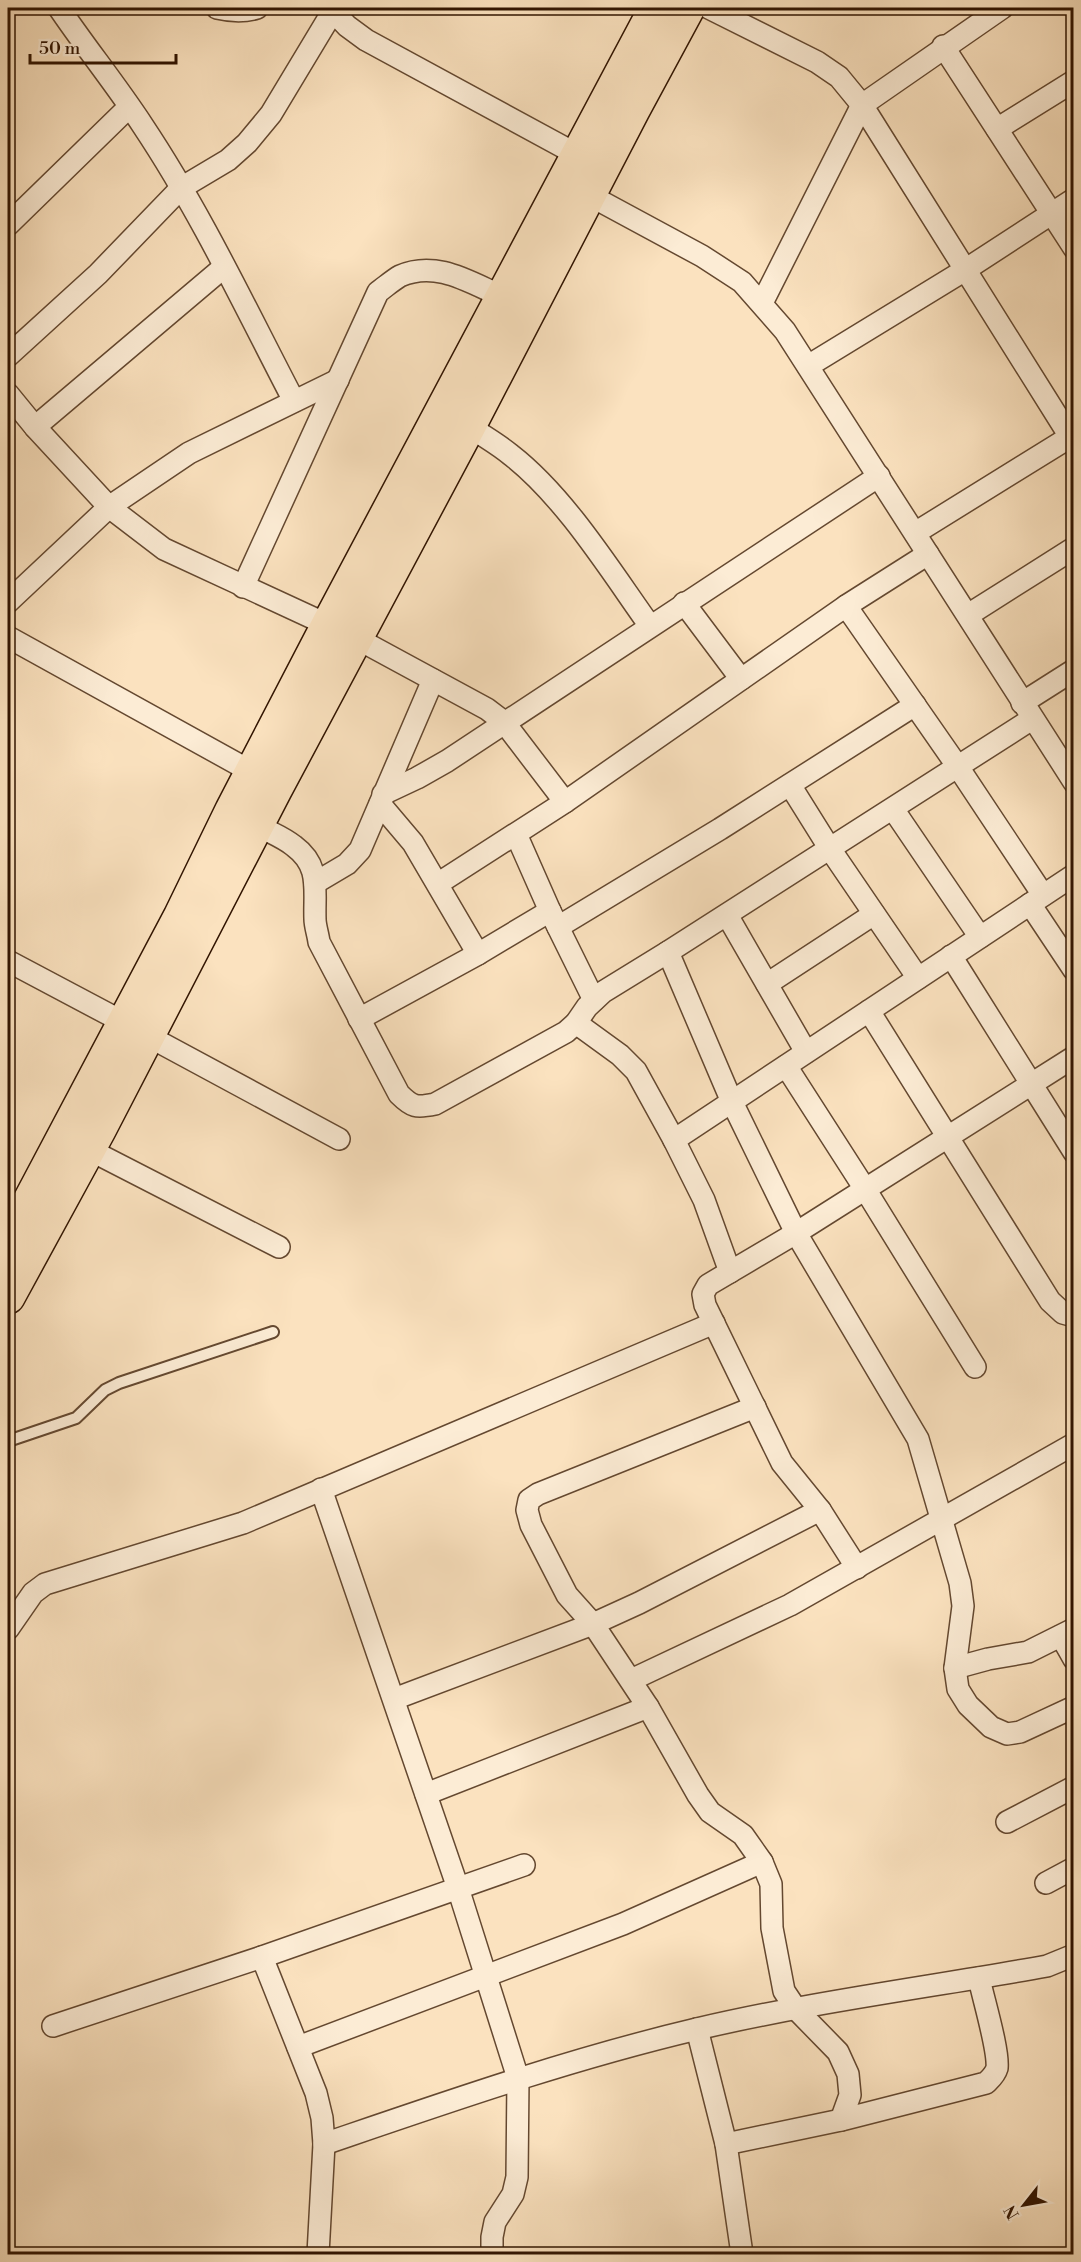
<svg xmlns="http://www.w3.org/2000/svg" width="1081" height="2262" font-family="'Libre Bodoni',serif">
	<style>
		.lines { fill: none; stroke-linecap: round; stroke-linejoin: round }
		.service-casing { stroke: #644830; stroke-width: 14 }
		.minor-casing { stroke: #644830; stroke-width: 24 }
		.trunk-casing { stroke: #311401; stroke-width: 36 }
		.service { stroke: #fcecd5; stroke-width: 10 }
		.minor { stroke: #fcecd5; stroke-width: 21 }
		.trunk { stroke: #fbe2bf; stroke-width: 33 }
	</style>
	<rect width="100%" height="100%" fill="#fbe2bf"/>
	<filter id="stains"><feTurbulence type="fractalNoise" baseFrequency=".00333" numOctaves="4"/><feColorMatrix values="0 0 0 0 .2 0 0 0 0 .09 0 0 0 0 .02 0 0 0 .5 -.17"/></filter>
	<radialGradient id="worn" r=".72"><stop offset=".6" stop-color="#630" stop-opacity="0"/><stop offset="1" stop-color="#630" stop-opacity=".3"/></radialGradient>
	<g class="lines">
		<defs>
			<polyline id="service" points="8,1441 76,1418 105,1390 119,1383 273,1332"/>
			<g id="minor">
				<path d="M 59,8 C 86,48 117,86 143,126 C 201,213 246,309 294,401"/>
				<path d="M 217,8 C 230,11 244,12 257,8"/>
				<polyline points="330,8 347,26 366,40 576,154"/>
				<polyline points="709,8 817,62 839,77 862,105 1074,443"/>
				<polyline points="943,46 1074,248"/>
				<polyline points="997,129 1074,81"/>
				<polyline points="589,195 702,256 742,282 785,331 1074,782"/>
				<polyline points="8,225 129,107"/>
				<polyline points="762,303 862,105 1002,8"/>
				<polyline points="8,356 98,274 181,188 228,160 247,143 271,114 333,11"/>
				<polyline points="808,366 965,270 1074,199"/>
				<polyline points="8,394 35,427 109,507 164,549 328,625"/>
				<path d="M 469,426 C 483,436 498,444 511,455 C 565,497 610,570 650,626"/>
				<polyline points="35,427 224,267"/>
				<polyline points="915,533 1070,437"/>
				<path d="M 243,587 L 378,292 C 385,287 393,280 400,276 C 436,260 469,282 501,296"/>
				<polyline points="8,602 109,507 189,453 338,380"/>
				<polyline points="684,603 741,679"/>
				<polyline points="846,606 958,767 1043,895"/>
				<polyline points="968,615 1074,548"/>
				<polyline points="8,637 252,772"/>
				<polyline points="356,638 487,709 504,722 565,802"/>
				<polyline points="1022,703 1074,670"/>
				<polyline points="790,785 830,849 918,978"/>
				<polyline points="383,794 417,778 447,761 879,476"/>
				<polyline points="380,804 413,843 478,954"/>
				<polyline points="893,809 980,937"/>
				<path d="M 257,825 C 269,832 283,837 294,846 C 321,866 314,889 315,919 C 315,926 318,934 319,942 L 399,1094 C 412,1107 416,1108 435,1104 L 566,1032 L 576,1023 L 587,1007 L 603,992 L 668,952 L 1032,719"/>
				<polyline points="516,834 550,911 594,1000"/>
				<polyline points="315,883 347,864 360,850 433,680"/>
				<polyline points="439,883 565,802 846,606 928,554"/>
				<polyline points="1030,904 1074,970"/>
				<polyline points="727,915 806,1052"/>
				<polyline points="558,927 720,829 915,705"/>
				<polyline points="668,952 732,1102 796,1233 918,1439 960,1583 963,1606 955,1668 958,1689 968,1705 991,1727 1007,1734 1020,1732 1074,1707"/>
				<polyline points="951,956 1074,1152"/>
				<polyline points="8,961 125,1023"/>
				<polyline points="767,984 874,914"/>
				<polyline points="869,1011 1050,1301 1063,1313 1074,1316"/>
				<polyline points="359,1019 478,954 550,911"/>
				<polyline points="576,1023 620,1055 636,1071 674,1140 704,1200 730,1272"/>
				<polyline points="148,1036 339,1139"/>
				<polyline points="786,1066 865,1189 975,1367"/>
				<polyline points="674,1140 1074,875"/>
				<polyline points="88,1149 279,1247"/>
				<polyline points="755,1407 538,1494 529,1500 527,1510 531,1525 567,1595 593,1624 648,1707 698,1795 710,1812 743,1835 762,1862 771,1884 772,1928 784,1991 796,2009 838,2052 848,2074 850,2095 841,2120"/>
				<polyline points="321,1489 458,1888 518,2078 517,2177 513,2194 495,2222 492,2237 492,2254"/>
				<polyline points="857,1568 820,1510 782,1463 705,1305 703,1294 708,1285 796,1233 1074,1057"/>
				<polyline points="8,1629 33,1593 45,1584 243,1523 714,1323"/>
				<polyline points="1061,1636 1074,1659"/>
				<polyline points="955,1668 988,1659 1028,1652 1074,1629"/>
				<polyline points="631,1680 790,1605 1074,1444"/>
				<polyline points="394,1699 593,1624 639,1603 820,1510"/>
				<polyline points="426,1794 648,1707"/>
				<polyline points="1007,1822 1074,1787"/>
				<polyline points="1046,1883 1074,1868"/>
				<polyline points="262,1957 316,2093 322,2118 324,2144 318,2254"/>
				<polyline points="53,2026 262,1957 524,1865"/>
				<polyline points="697,2029 726,2144 742,2254"/>
				<polyline points="298,2047 623,1924 762,1862"/>
				<path d="M 324,2144 C 447,2102 570,2059 697,2029 C 812,2002 930,1987 1047,1966 L 1074,1955"/>
				<path d="M 726,2144 L 841,2120 L 986,2083 C 991,2078 995,2075 997,2068 C 999,2050 983,1998 979,1978"/>
			</g>
			<g id="trunk">
				<polyline points="8,1242 180,917 232,810 328,625 656,8"/>
				<polyline points="8,1297 99,1130 275,790 469,426 633,110 688,8"/>
			</g>
		</defs>
		<use href="#service" class="service-casing"/>
		<use href="#minor" class="minor-casing"/>
		<use href="#trunk" class="trunk-casing"/>
		<use href="#service" class="service"/>
		<use href="#minor" class="minor"/>
		<use href="#trunk" class="trunk"/>
	</g>
	<rect width="1081" height="2262" fill="none" stroke="#fbe2bf" stroke-width="30"/>
	<rect x="9" y="9" width="1063" height="2244" fill="none" stroke="#311401" stroke-width="3"/>
	<rect x="15" y="15" width="1051" height="2232" fill="none" stroke="#311401" stroke-width="1.5"/>
	<g transform="translate(1024 2205) rotate(239)" stroke="#fcecd5" stroke-width="4.5" paint-order="stroke">
	<path d="M0-4.5L10 22L0 15L-10 22Z" fill="#311401"/>
	<text y="-9" font-size="16" font-weight="bold" text-anchor="middle" fill="#311401">N</text>
	</g>
	<path d="M30 54v9h146v-9" fill="none" stroke="#311401" stroke-width="3"/>
	<text x="39" y="54" font-size="18" fill="#311401" stroke="#fcecd5" stroke-width="4.5" paint-order="stroke">50 m</text>
	<rect width="100%" height="100%" filter="url(#stains)"/>
	<rect width="100%" height="100%" fill="url(#worn)"/>
</svg>
